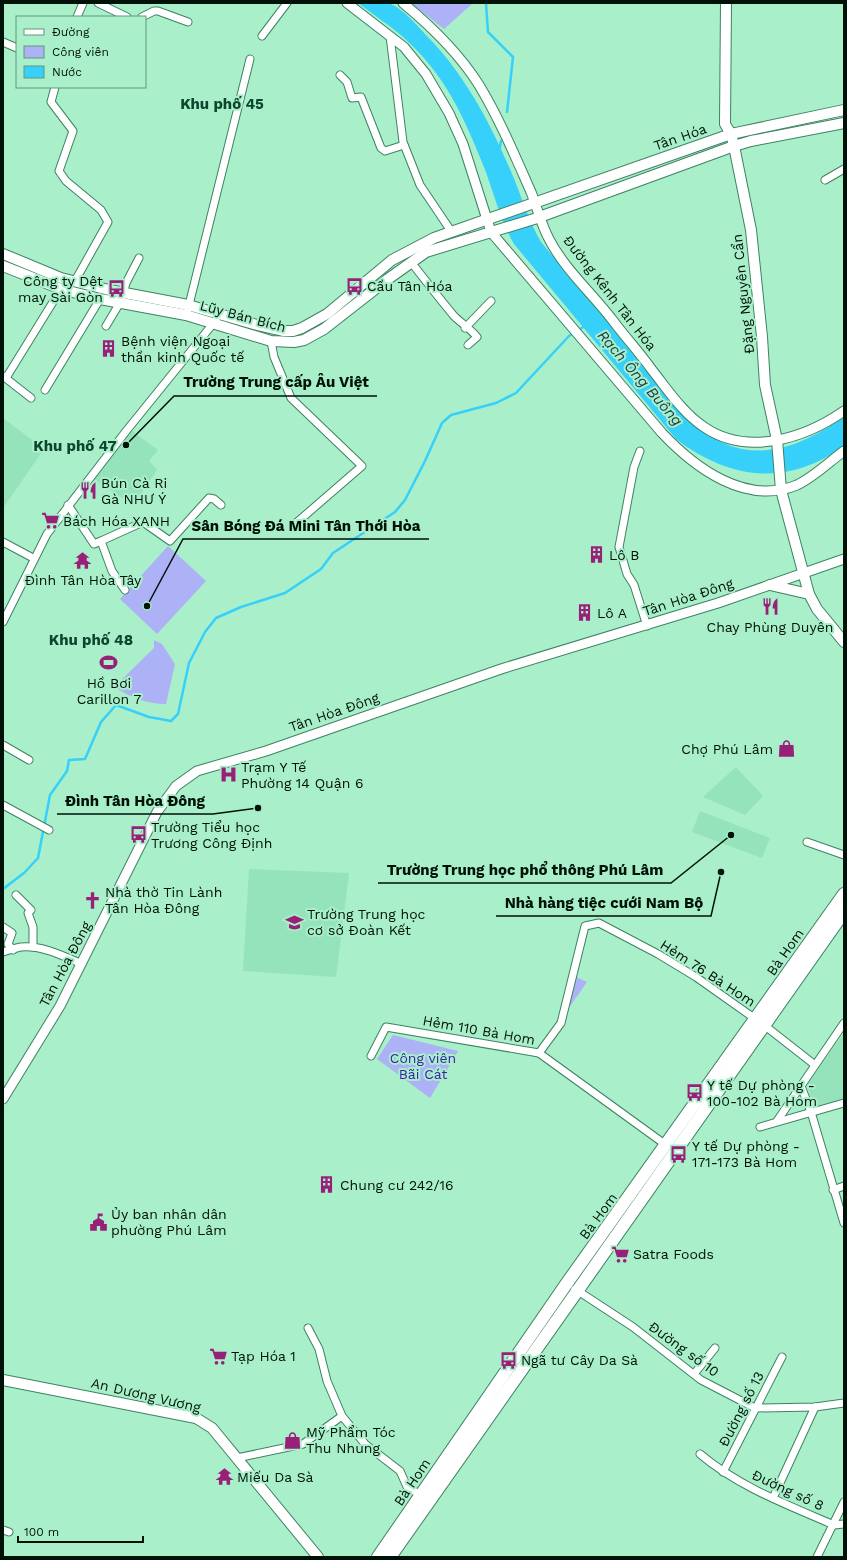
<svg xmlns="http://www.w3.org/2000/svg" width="847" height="1560" font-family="'Work Sans',sans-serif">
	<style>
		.built { fill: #95e3bb }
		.green { fill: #adb1f6 }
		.water { fill: #36d0fa }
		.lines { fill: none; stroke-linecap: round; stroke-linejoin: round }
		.stream { stroke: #36d0fa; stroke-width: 2.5 }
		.minor-casing { stroke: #3d8262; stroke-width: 9 }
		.tertiary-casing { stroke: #3d8262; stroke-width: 11 }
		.secondary-casing { stroke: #3d8262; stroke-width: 12 }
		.primary-casing { stroke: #3d8262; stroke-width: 14 }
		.minor { stroke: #fff; stroke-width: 7 }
		.tertiary { stroke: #fff; stroke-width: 9 }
		.secondary { stroke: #fff; stroke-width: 10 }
		.primary { stroke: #fff; stroke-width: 12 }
		.labels { text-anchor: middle; stroke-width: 4; stroke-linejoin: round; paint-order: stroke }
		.street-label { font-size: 14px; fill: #001207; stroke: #a8efca }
		.poi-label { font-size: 14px; fill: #001207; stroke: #a8efca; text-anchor: start }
		.park-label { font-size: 14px; fill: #3d21a9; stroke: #a8efca }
		.neighbourhood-label { font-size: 15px; font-weight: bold; fill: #0d452e; stroke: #a8efca }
		.water-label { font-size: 15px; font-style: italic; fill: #203e48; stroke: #a8efca }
		.leader { fill: none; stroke: #001207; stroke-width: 1.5 }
		.callout-dot { fill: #001207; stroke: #a8efca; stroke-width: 1.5 }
		.callout-label { font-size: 15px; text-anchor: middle; font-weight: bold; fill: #001207; stroke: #a8efca; stroke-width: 4; stroke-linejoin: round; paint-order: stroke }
	</style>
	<rect width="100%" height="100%" fill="#a8efca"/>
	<g class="built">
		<polygon points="3,418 44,449 3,508"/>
		<polygon points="128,428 158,450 149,461 157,470 133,505 92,478"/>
		<polygon points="736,767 763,796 745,815 703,797"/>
		<polygon points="700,811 770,838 762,858 692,832"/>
		<polygon points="249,869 349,873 336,977 243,971"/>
		<polygon points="844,1033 844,1099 814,1108 807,1085"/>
	</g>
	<g class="green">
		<polygon points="411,3 473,3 444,29"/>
		<polygon points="168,546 206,581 157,634 120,599"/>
		<path d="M 154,640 L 162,644 L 175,664 L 166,704 C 146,704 131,697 114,687 L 154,648 Z"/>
		<polygon points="574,976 587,982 566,1012"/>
		<polygon points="393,1035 458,1051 430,1098 377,1059"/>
	</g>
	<path class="water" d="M 358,3 C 367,3 383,0 391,4 C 404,10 415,23 425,34 C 466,75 493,128 515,181 C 523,202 530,223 541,242 C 572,279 603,317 634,354 C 656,381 677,411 705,432 C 751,467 803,447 844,416 L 844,446 C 787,487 730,480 676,439 L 514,244 C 500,220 494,193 484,167 C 463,115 445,74 402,36 C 388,24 372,14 358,3 Z"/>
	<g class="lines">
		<g class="stream">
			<polyline points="486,3 488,32 513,57 507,112"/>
			<polyline points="499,151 501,141"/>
			<polyline points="3,889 24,873 38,858 50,795 67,771 69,760 85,759 101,722 116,705 149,717 171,721 178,714 189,663 205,632 216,618 241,607 285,593 321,569 333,553 395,512 405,500 425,461 442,423 451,415 496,403 516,393 569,336 585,326"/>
		</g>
		<defs>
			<g id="minor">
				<polyline points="98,3 127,17"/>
				<polyline points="77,17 83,3"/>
				<polyline points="142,17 154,11 158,11 188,22"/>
				<polyline points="262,36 287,3"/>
				<polyline points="390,36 403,142 420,185 451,231"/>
				<polyline points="3,42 17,48"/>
				<polyline points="340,75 347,82 352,98 361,97 381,148 385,151 404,145"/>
				<polyline points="55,87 51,102 73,131 59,171 66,181 101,210 108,222 75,281"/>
				<polyline points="825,180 844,169"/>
				<path d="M 411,262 C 425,280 439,298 454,316 C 461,323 472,330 477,337 L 468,345"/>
				<polyline points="188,309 250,59"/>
				<polyline points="106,326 121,301 126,283 139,258"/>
				<polyline points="465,328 491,301"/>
				<polyline points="271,341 274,357 291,398 362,466 295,524"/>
				<polyline points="3,376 31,398"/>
				<polyline points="6,378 61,289"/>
				<polyline points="45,390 100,299"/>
				<polyline points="640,451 634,467 619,547 627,574 634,585 647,626"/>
				<polyline points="68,505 94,544 101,541 112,571 125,590"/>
				<polyline points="101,541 143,522 170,541 209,498 214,499 221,505"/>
				<polyline points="3,542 33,558"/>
				<polyline points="3,622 47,534 127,430 216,320"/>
				<polyline points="3,745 29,760"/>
				<polyline points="3,805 49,830"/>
				<polyline points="807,842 844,855"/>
				<polyline points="16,895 31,910 28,913 33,927 33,947"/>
				<polyline points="3,927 12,933 8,944 13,950"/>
				<path d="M 3,952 C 9,950 15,948 21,947 C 42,945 63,956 82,964"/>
				<polyline points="539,1053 561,1023 585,926 599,923 658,954 696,977 764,1025 815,1065"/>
				<polyline points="371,1056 386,1027 539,1053 666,1145"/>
				<polyline points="801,1086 811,1112 844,1223"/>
				<polyline points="777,1121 844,1023"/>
				<polyline points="760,1127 844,1103"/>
				<polyline points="833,1190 844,1186"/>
				<polyline points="575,1289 633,1327 701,1380 755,1408 815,1407 844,1403"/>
				<polyline points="308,1328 319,1349 327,1381 342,1416 365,1444 400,1471 408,1489 424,1495"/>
				<polyline points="694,1374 715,1348"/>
				<path d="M 700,1454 C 739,1487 788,1505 834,1525 L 844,1524"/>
				<polyline points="237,1458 303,1444 342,1416"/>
				<polyline points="723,1472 782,1357"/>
				<polyline points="773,1498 815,1407"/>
				<polyline points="3,1530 9,1532"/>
				<polyline points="817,1557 844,1502"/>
			</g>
			<g id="tertiary">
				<path d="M 347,3 L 404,47 L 426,74 L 449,113 L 463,144 L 491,232 L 662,433 C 695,468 746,506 797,485 C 814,477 829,462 844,451"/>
				<path d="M 403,3 C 432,27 459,53 479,85 C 499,118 515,156 531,192 C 537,207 541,224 549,239 C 565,270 593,294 614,322 C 626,338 640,353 652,370 C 668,390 682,412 704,427 C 748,457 805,438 844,411"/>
				<polyline points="3,1099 60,1006 157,812 176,786 197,771 266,751 501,669 718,603 844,559"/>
			</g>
			<g id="secondary">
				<polyline points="726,3 725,124 731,134 734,146 751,230 762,337 765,385 777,440 781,490 809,594 817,609 844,642"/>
				<polyline points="3,254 61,278 109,290 188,305 257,325 283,331 293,331 302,328 327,314 392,260 434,238 731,134 844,110"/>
				<polyline points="3,266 61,289 100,299 186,315 271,341 294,342 304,340 324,329 388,279 426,252 534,219 734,146 751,141 844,123"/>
				<polyline points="770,585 809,594"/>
				<polyline points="3,1380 196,1418 212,1428 318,1557"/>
			</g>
			<g id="primary">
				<polyline points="378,1557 567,1283 844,894"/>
				<polyline points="390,1557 844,912"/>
			</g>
		</defs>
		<use href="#minor" class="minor-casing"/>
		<use href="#tertiary" class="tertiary-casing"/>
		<use href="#secondary" class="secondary-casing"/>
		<use href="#primary" class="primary-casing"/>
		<use href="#minor" class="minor"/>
		<use href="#tertiary" class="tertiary"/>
		<use href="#secondary" class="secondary"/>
		<use href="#primary" class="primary"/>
	</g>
	<defs>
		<symbol id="bus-bare" viewBox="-9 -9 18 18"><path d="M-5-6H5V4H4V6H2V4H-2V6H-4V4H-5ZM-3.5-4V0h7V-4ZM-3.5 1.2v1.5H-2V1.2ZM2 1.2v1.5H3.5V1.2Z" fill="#992079" stroke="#a8efca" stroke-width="2.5" paint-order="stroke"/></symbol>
		<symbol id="building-bare" viewBox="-9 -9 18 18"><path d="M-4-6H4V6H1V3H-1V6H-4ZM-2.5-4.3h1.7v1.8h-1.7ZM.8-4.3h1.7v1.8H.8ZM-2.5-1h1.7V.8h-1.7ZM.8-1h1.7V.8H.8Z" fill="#992079" stroke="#a8efca" stroke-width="2.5" paint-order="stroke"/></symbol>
		<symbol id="restaurant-bare" viewBox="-9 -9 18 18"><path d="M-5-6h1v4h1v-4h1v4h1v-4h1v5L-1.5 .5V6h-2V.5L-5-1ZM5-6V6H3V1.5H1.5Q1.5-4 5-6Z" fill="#992079" stroke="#a8efca" stroke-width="2.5" paint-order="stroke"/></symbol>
		<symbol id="supermarket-bare" viewBox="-9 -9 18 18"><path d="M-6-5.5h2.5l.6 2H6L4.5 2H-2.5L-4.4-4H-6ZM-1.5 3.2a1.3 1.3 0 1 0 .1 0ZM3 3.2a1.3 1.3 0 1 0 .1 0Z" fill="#992079" stroke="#a8efca" stroke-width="2.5" paint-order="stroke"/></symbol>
		<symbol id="temple-bare" viewBox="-9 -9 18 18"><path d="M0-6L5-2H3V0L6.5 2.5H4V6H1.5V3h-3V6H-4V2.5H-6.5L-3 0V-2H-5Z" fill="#992079" stroke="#a8efca" stroke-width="2.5" paint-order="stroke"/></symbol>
		<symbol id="stadium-bare" viewBox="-9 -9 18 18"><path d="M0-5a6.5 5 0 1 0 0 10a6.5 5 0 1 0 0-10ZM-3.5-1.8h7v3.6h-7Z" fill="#992079" stroke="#a8efca" stroke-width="2.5" paint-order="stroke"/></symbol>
		<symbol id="shop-bare" viewBox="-9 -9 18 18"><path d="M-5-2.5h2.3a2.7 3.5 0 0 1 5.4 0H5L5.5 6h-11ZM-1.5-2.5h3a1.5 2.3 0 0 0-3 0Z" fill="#992079" stroke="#a8efca" stroke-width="2.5" paint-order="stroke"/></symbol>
		<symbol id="hospital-bare" viewBox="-9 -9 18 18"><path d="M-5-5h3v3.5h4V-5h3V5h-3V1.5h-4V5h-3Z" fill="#992079" stroke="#a8efca" stroke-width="2.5" paint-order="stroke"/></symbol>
		<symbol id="church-bare" viewBox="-9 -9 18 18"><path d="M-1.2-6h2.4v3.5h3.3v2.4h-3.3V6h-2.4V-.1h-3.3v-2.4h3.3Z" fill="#992079" stroke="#a8efca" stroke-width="2.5" paint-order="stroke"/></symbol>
		<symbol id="school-bare" viewBox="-9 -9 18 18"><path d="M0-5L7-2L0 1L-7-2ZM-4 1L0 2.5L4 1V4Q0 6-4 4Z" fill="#992079" stroke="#a8efca" stroke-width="2.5" paint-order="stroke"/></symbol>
		<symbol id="civic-bare" viewBox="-9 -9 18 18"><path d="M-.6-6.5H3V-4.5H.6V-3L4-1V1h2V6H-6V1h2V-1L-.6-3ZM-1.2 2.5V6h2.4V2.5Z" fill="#992079" stroke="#a8efca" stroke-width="2.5" paint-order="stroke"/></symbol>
	</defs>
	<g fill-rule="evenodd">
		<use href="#bus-bare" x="342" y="274" width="25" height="25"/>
		<use href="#bus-bare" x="104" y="276" width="25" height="25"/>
		<use href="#building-bare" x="96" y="336" width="25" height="25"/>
		<use href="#restaurant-bare" x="76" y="478" width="25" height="25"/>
		<use href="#supermarket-bare" x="38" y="508" width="25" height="25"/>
		<use href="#building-bare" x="584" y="542" width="25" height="25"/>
		<use href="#temple-bare" x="70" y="548" width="25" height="25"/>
		<use href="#restaurant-bare" x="758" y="594" width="25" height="25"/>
		<use href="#building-bare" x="572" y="600" width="25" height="25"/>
		<use href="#stadium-bare" x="96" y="650" width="25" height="25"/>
		<use href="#shop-bare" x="774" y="736" width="25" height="25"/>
		<use href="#hospital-bare" x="216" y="762" width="25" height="25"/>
		<use href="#bus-bare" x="126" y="822" width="25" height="25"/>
		<use href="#church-bare" x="80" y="888" width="25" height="25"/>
		<use href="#school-bare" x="282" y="910" width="25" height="25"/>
		<use href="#bus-bare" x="682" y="1080" width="25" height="25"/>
		<use href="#bus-bare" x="666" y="1142" width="25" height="25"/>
		<use href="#building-bare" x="314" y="1172" width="25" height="25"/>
		<use href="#civic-bare" x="86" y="1210" width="25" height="25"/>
		<use href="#supermarket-bare" x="608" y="1242" width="25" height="25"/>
		<use href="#supermarket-bare" x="206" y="1344" width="25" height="25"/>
		<use href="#bus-bare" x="496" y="1348" width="25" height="25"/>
		<use href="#shop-bare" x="280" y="1428" width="25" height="25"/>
		<use href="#temple-bare" x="212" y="1464" width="25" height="25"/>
	</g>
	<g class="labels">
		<g class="street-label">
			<text transform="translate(680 137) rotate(-19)" y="5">Tân Hóa</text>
			<text transform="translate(610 293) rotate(52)" y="5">Đường Kênh Tân Hóa</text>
			<text transform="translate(743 294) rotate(-96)" y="5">Đặng Nguyên Cẩn</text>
			<text transform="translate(243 316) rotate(15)" y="5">Lũy Bán Bích</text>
			<text transform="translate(688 597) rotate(-18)" y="5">Tân Hòa Đông</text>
			<text transform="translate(334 712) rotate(-19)" y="5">Tân Hòa Đông</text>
			<text transform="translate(785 952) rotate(-55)" y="5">Bà Hom</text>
			<text transform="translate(65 964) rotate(-62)" y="5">Tân Hòa Đông</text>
			<text transform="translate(708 973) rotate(33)" y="5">Hẻm 76 Bà Hom</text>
			<text transform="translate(479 1030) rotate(10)" y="5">Hẻm 110 Bà Hom</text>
			<text transform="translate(598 1216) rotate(-54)" y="5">Bà Hom</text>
			<text transform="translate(684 1349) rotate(36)" y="5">Đường số 10</text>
			<text transform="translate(146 1395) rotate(13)" y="5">An Dương Vương</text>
			<text transform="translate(741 1409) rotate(-63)" y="5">Đường số 13</text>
			<text transform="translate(412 1482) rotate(-56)" y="5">Bà Hom</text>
			<text transform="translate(788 1490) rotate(25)" y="5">Đường số 8</text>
		</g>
		<g class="poi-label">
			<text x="103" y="286" text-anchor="end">Công ty Dệt<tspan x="103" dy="16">may Sài Gòn</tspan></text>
			<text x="367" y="291">Cầu Tân Hóa</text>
			<text x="121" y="346">Bệnh viện Ngoại<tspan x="121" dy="16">thần kinh Quốc tế</tspan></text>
			<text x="101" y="488">Bún Cà Ri<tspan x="101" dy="16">Gà NHƯ Ý</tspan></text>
			<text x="63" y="526">Bách Hóa XANH</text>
			<text x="609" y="560">Lô B</text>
			<text x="83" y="585" text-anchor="middle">Đình Tân Hòa Tây</text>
			<text x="597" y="618">Lô A</text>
			<text x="770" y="632" text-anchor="middle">Chay Phùng Duyên</text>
			<text x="109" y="688" text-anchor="middle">Hồ Bơi<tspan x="109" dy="16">Carillon 7</tspan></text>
			<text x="773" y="754" text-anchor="end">Chợ Phú Lâm</text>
			<text x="241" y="772">Trạm Y Tế<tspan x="241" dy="16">Phường 14 Quận 6</tspan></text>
			<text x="151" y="832">Trường Tiểu học<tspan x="151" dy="16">Trương Công Định</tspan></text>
			<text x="105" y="897">Nhà thờ Tin Lành<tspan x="105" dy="16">Tân Hòa Đông</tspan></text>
			<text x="307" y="919">Trường Trung học<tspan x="307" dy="16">cơ sở Đoàn Kết</tspan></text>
			<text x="707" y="1090">Y tế Dự phòng -<tspan x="707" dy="16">100-102 Bà Hom</tspan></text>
			<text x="692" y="1151">Y tế Dự phòng -<tspan x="692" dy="16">171-173 Bà Hom</tspan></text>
			<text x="340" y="1190">Chung cư 242/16</text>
			<text x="111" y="1219">Ủy ban nhân dân<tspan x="111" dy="16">phường Phú Lâm</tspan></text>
			<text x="633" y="1259">Satra Foods</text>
			<text x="231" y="1361">Tạp Hóa 1</text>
			<text x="521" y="1365">Ngã tư Cây Da Sà</text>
			<text x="306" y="1437">Mỹ Phẩm Tóc<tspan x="306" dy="16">Thu Nhung</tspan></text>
			<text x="237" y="1482">Miếu Da Sà</text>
		</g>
		<g class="park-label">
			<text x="423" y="1063">Công viên<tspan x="423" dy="16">Bãi Cát</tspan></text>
		</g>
		<g class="neighbourhood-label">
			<text x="222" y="109">Khu phố 45</text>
			<text x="75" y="451">Khu phố 47</text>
			<text x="91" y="645">Khu phố 48</text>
		</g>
		<g class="water-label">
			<text transform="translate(640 378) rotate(49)" y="5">Rạch Ông Buông</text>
		</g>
	</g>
	<path class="leader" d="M126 445L174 396H377M147 606L183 539H429M258 808L213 814H57M731 835L671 883H378M721 872L711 916H496"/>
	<g class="callout-dot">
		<circle cx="126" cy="445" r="4"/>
		<circle cx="147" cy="606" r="4"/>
		<circle cx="258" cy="808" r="4"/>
		<circle cx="731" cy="835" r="4"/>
		<circle cx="721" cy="872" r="4"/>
	</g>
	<g class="callout-label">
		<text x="276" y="387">Trường Trung cấp Âu Việt</text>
		<text x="306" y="531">Sân Bóng Đá Mini Tân Thới Hòa</text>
		<text x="135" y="806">Đình Tân Hòa Đông</text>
		<text x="525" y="875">Trường Trung học phổ thông Phú Lâm</text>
		<text x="604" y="908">Nhà hàng tiệc cưới Nam Bộ</text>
	</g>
	<rect width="847" height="1560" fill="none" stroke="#001207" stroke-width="8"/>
	<rect x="16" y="16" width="130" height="72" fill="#a8efca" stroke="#65977c"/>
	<rect x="24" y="29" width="20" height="6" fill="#ffffff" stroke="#65977c"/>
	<text x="52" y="36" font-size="12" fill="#001207">Đường</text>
	<rect x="24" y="46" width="20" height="12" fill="#adb1f6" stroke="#65977c"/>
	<text x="52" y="56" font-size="12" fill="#001207">Công viên</text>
	<rect x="24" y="66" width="20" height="12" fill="#36d0fa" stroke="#65977c"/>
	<text x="52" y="76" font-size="12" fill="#001207">Nước</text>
	<path d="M18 1536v6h125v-6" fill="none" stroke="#001207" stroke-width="2"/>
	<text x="24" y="1536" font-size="12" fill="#001207" stroke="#a8efca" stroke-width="3" paint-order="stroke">100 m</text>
</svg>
